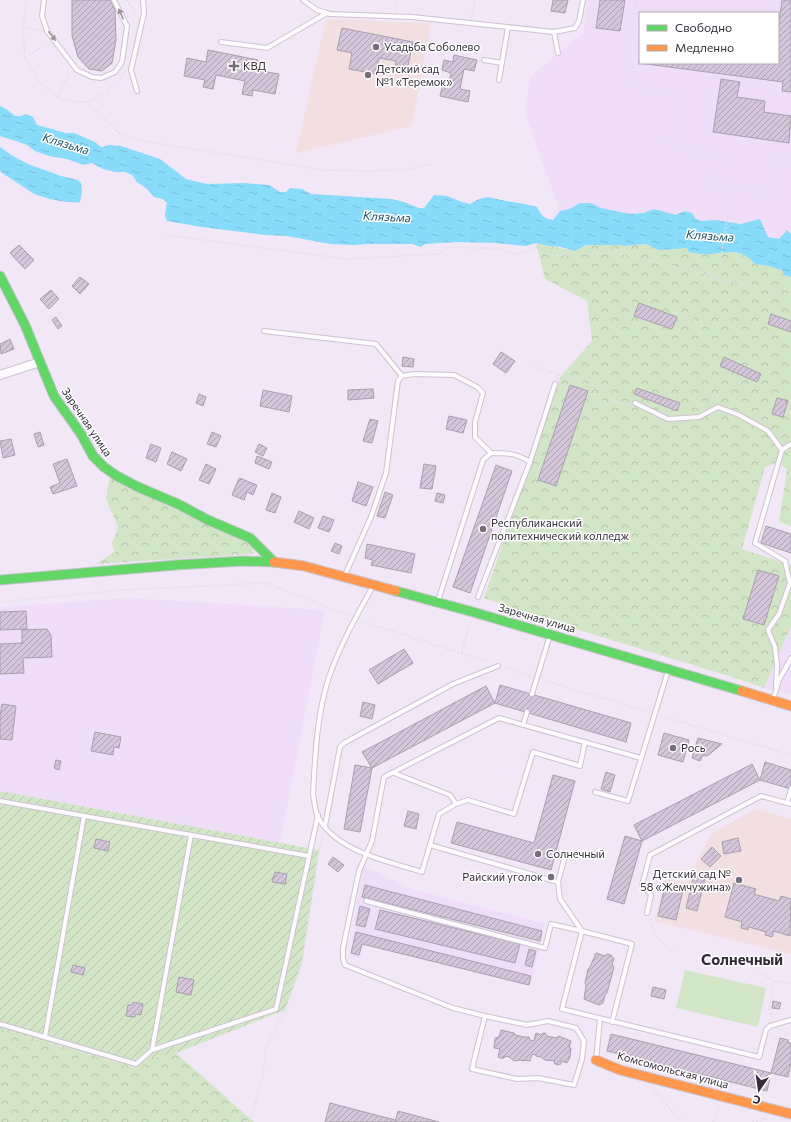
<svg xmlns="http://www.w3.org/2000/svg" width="791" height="1122" font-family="Commissioner,sans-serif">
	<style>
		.built { fill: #f0def9; fill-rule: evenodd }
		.education { fill: #f1dfe1 }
		.grass { fill: #d2e5c6 }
		.forest { fill: url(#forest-crowns) }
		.garden { fill: url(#garden-furrows) }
		.water { fill: url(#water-ripples) }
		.building { fill: url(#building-hatch); stroke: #a8a0ad }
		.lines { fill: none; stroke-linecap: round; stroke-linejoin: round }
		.lane-casing { stroke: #ccc3d1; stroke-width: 6 }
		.street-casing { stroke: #ccc3d1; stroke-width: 10 }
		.fast-casing { stroke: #ccc3d1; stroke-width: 11 }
		.slow-casing { stroke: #ccc3d1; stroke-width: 11 }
		.path { stroke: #e3dfe4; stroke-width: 1.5; stroke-dasharray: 2 2; stroke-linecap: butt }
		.lane { stroke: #fdfbfe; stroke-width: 4 }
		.street { stroke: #fdfbfe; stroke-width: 8 }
		.fast { stroke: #63d668; stroke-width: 9 }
		.slow { stroke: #ff974d; stroke-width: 9 }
		.oneway { fill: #98949b }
		.poi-dot { fill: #766e7b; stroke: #fff; stroke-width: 1.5 }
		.labels { text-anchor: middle; stroke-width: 3; stroke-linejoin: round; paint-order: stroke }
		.poi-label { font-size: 11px; fill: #342d38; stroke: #fff; text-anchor: start }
		.street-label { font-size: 11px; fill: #342d38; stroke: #fff }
		.water-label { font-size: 12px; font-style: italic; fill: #215364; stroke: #fff }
		.district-label { font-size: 15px; font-weight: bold; fill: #342d38; stroke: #fff }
	</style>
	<defs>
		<pattern id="forest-crowns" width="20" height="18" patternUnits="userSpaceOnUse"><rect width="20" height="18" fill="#d2e5c6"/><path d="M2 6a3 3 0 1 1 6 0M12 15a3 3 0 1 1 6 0" fill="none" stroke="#b5c5ab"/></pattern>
		<pattern id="garden-furrows" width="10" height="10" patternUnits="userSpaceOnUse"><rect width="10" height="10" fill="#d2e5c6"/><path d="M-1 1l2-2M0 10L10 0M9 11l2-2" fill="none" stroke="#b5c5ab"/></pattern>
		<pattern id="water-ripples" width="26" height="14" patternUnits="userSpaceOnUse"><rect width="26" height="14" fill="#89dbfa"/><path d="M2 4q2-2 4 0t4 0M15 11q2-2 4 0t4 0" fill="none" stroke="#77bcd7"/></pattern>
		<pattern id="building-hatch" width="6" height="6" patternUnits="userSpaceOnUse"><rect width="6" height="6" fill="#d4c5db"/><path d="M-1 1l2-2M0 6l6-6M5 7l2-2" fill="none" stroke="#ada0b3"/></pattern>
	</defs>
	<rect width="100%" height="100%" fill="#f1e7f7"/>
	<g class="built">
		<path d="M 588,0 L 791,0 L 791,234 L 787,230 L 779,239 L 768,237 L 760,219 L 741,224 L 701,221 L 684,211 L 676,215 L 654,209 L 644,213 L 630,214 L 601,208 L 591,203 L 580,203 L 569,209 L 560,211 L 525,113 L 530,77 L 583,33 ZM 640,13 L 778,13 L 778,63 L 640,63 Z"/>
		<polygon points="129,598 325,610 280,843 0,791 0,607"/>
		<polygon points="791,627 791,694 764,688"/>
		<polygon points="362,866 371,869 409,888 545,924 530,986 363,944 360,958 350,956"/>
	</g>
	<g class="education">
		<polygon points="326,19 431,23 412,126 296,153"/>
		<polygon points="756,809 791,819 791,954 654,921 665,879 686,882 711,834"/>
	</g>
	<polygon class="grass" points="685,970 766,988 758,1027 676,1008"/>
	<g class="forest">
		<path d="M 536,243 C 549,246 562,248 575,251 L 586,245 L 618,245 L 625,246 L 645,244 L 651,247 L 687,248 L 689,252 C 696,253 704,255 711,254 C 730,252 741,248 755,264 L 768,266 L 782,270 L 784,275 L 791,277 L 791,526 L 779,522 L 787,469 L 777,462 L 765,467 L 742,549 L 791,565 L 791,627 L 764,688 L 732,677 L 540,618 L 484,598 L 561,376 L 592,341 L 587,301 L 545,279 Z"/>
		<polygon points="110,477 248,542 254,548 253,554 96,564 115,552 112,544 118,527 106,499"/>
		<polygon points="0,1029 139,1069 152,1058 176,1053 254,1122 0,1122"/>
	</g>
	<polygon class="garden" points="0,791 319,850 302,963 285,1010 176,1053 152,1058 140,1069 0,1029"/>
	<g class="water">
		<path d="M 0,106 L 6,109 L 15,116 L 21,116 L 25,114 L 33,117 L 37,125 L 66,133 L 74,133 L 95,142 L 101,147 L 109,145 L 121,146 L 160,159 L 186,179 L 207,184 L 243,183 L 269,185 L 280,192 L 286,192 L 290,188 L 302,189 L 311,194 L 391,199 L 404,202 L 419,208 L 424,208 L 434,195 L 447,196 L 462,202 L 470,204 L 479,199 L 488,197 L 501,200 L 525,204 L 537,207 C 541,215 544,219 553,220 L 560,211 L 569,209 L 580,203 L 591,203 L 601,208 L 630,214 L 644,213 L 654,209 L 676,215 L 684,211 L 692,213 L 695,218 L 701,221 L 715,220 L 741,224 L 760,219 L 768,237 L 779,239 L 787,230 L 791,234 L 791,277 L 784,275 L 782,270 L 768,266 L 755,264 C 741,248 730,252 711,254 C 704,255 696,253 689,252 L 687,248 L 659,250 L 645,244 L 625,246 L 618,245 L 586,245 L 575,251 L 561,247 L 549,246 L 536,243 L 526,246 L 494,243 L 458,242 L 425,244 L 421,247 L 412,244 L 367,244 L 353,245 L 330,244 L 287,236 L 266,235 L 202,227 L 167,221 L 165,215 L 167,203 L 163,199 L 154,197 L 147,189 L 137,182 L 132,175 L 125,172 L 115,172 L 103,169 L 92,163 L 83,165 L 67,159 L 49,156 L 35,151 L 27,145 L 16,141 L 0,136 Z"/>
		<path d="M 0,147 L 13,156 L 28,164 L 61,176 L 78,180 L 81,183 L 82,191 L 80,202 C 70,204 40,198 31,192 C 22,186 12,179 2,173 L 0,171 Z"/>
	</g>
	<g class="building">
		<polygon points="72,0 110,0 115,10 116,40 112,63 102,71 89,69 78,57 72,36"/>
		<polygon points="553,0 568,0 565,13 551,11"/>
		<polygon points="600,0 625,0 620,31 596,28"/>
		<polygon points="782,0 791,0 791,92 782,91 783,82 639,63 640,52 640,63 778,63 778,30"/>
		<polygon points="342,28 413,42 407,70 395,67 396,61 379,58 375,74 349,69 352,53 337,50"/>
		<polygon points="208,50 258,60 256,70 279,74 275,94 253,90 252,96 242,94 245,81 216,75 213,89 203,87 205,80 184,76 187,58 206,62"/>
		<polygon points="454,55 477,60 474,71 464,69 460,89 470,91 468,102 440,96 443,84 448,85 451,73 442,70 444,60 453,62"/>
		<polygon points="721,79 740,82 737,97 765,101 764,112 791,116 789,143 713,132"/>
		<polygon points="19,245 34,260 25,269 10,253"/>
		<polygon points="80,277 89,284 80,294 72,286"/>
		<polygon points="51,290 59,299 49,309 40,299"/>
		<polygon points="639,303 677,317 672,329 634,316"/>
		<polygon points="771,314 791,321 791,332 768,324"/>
		<polygon points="56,317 62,326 58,329 52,320"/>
		<polygon points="10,339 14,349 1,354 0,344"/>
		<polygon points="501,352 515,361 506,373 493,364"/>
		<polygon points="403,357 414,359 413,367 402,366"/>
		<polygon points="724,357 761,374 757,382 720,366"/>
		<polygon points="570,385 588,391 556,486 538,480"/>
		<polygon points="637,388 680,403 677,411 634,394"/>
		<polygon points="373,389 374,398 348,400 348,390"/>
		<polygon points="263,390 292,396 289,412 260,406"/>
		<polygon points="199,394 206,397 203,406 196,403"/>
		<polygon points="777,398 788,401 783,417 772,414"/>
		<polygon points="449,416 467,420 463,433 446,429"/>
		<polygon points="370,419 378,421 372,443 363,441"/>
		<polygon points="40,432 44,445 38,447 34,434"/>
		<polygon points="212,432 221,436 216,447 207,444"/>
		<polygon points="11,439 15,455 3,458 0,441"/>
		<polygon points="151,444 161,448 156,462 146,458"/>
		<polygon points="259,444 267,448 263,456 255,452"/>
		<polygon points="172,452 187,459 181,471 167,464"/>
		<polygon points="257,456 272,462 269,469 255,463"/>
		<polygon points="67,459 77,486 53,494 50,487 60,483 53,464"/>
		<polygon points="206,464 216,469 209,484 199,480"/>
		<polygon points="424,464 436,466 432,489 420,488"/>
		<polygon points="496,465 512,471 470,593 453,587"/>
		<polygon points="239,478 257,485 253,495 247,492 244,500 232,495"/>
		<polygon points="358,482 373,487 366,506 352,501"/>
		<polygon points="385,492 393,495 385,518 377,516"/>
		<polygon points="272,493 281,497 275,513 266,510"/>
		<polygon points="437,493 445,495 443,503 435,501"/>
		<polygon points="299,511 314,518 309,529 294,522"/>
		<polygon points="323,516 334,520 329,532 318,528"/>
		<polygon points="766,526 791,534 791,553 761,543"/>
		<polygon points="335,543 342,546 339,554 331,551"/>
		<polygon points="367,544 415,554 411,573 371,565 373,560 365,558"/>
		<polygon points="758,570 779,576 764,625 743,619"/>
		<polygon points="26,611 27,629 0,630 0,612"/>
		<polygon points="47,629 51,635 52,657 23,658 24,673 0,674 0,644 22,643 22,630"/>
		<polygon points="404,649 413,663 378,684 369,670"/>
		<polygon points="500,685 631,723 626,742 495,703"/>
		<polygon points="486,686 495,703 372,768 362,752"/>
		<polygon points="363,702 375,705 372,719 360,716"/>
		<polygon points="2,704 16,706 12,740 0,739 0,716"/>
		<polygon points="95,732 121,737 119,748 114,747 113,755 91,751"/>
		<polygon points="664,733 689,740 683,762 658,755"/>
		<polygon points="698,738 722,744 707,756 703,755 700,761 692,758"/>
		<polygon points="56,760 61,761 59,770 54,768"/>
		<polygon points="765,762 791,770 791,789 760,780"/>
		<polygon points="752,764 760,780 642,841 634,825"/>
		<polygon points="355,765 372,768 360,832 344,829"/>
		<polygon points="606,772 615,775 610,792 601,789"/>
		<polygon points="553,775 575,781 551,870 451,843 457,822 534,843"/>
		<polygon points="408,811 419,814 416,829 404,826"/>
		<polygon points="625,836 642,841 624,904 607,899"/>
		<polygon points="738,838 741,851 724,854 722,842"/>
		<polygon points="96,839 110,842 108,851 94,848"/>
		<polygon points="712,847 721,856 710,867 701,859"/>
		<polygon points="333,857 344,865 338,872 328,864"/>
		<polygon points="275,872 287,874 285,884 272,882"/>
		<polygon points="694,875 705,879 697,911 686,908"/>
		<polygon points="666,882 684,886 676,920 658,916"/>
		<polygon points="734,883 756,889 754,894 779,901 781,896 791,899 790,936 774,931 772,937 765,935 766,932 749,927 748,930 741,928 742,922 725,917"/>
		<polygon points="365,885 542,931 540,941 362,897"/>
		<polygon points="360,906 370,909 365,927 356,925"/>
		<polygon points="380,910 520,944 515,963 375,929"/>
		<polygon points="356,932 531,976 529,985 362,944 359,955 351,953"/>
		<polygon points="529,949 536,951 532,967 525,965"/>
		<polygon points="596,953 605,956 607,954 611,955 614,959 612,964 614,967 607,993 605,995 603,1003 599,1005 584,999 586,985 585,983 588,969 590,967"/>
		<polygon points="73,965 85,968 83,975 71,972"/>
		<polygon points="179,977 194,980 191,995 176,992"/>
		<polygon points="653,987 666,990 664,999 651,996"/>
		<polygon points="773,1001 781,1003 779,1009 772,1008"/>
		<polygon points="133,1002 143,1004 141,1015 135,1014 135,1017 126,1016 128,1005 132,1005"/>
		<polygon points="501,1030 514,1033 515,1035 524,1037 529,1037 530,1040 534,1041 536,1033 541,1035 543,1033 545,1033 547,1036 556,1038 559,1036 571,1041 569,1048 571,1048 570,1057 567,1063 561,1061 561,1064 557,1065 554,1063 555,1061 545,1060 541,1057 536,1056 536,1055 532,1054 530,1061 524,1060 524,1061 520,1060 514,1061 509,1057 505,1056 504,1058 500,1058 498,1057 500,1049 494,1048 495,1038 499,1037"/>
		<polygon points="611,1034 771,1073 767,1091 607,1051"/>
		<polygon points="780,1038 788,1040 788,1043 791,1043 791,1063 788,1077 771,1073"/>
		<polygon points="330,1103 395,1120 395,1122 325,1122"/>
		<polygon points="398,1111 439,1122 395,1122"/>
	</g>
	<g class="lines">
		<defs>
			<g id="lane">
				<polyline points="44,0 42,16 47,31 77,70 92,77 101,78 115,72 122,62 127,26 114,0"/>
				<polyline points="303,0 317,10 330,14 412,17 554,32 575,28 579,21 583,0"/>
				<polyline points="554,32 558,53"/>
				<polyline points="221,42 267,48 327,13"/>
				<polyline points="484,60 502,63"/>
				<polyline points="499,80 508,27"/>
				<polyline points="137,91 131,70 144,13 143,0"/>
				<polyline points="264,331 376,344 402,376"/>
				<polyline points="635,403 668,419 699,417 718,407 739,415 768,431 782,450"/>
				<polyline points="345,575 371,517 386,473 398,381 402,376 414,374 454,375 477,387 483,393 475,422 475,437 491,453"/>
				<path d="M 373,586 C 357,615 340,645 329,677 C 317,714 315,755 313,794 C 314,801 315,808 317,815 C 334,851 387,861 422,872 L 439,814 L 456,804 L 468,800 L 514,814 L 533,752 L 580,766 L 585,742"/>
				<polyline points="478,597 530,462"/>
				<path d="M 438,601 L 483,460 L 491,453 C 507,453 516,453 530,462 L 555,384"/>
				<polyline points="776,687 777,665 775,647 768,630 779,614 790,583 785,561 755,543 782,450 791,444"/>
				<polyline points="532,694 550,635"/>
				<polyline points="773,700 779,680 791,658"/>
				<polyline points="523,725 527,712"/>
				<polyline points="394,773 450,795 456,804"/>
				<polyline points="595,792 628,801 668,671"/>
				<polyline points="0,801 309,856"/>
				<polyline points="787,803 791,789"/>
				<polyline points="325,826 340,747 344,743 453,684 498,666"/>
				<polyline points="430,845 558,882 565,856"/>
				<polyline points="366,901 545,948 551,924 582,931 560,899 558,882"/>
				<polyline points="647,913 651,895 642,885 650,855 761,796 791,804"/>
				<polyline points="485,1016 527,1025 548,1021 576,1028 584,1041 582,1059 574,1085 538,1078 517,1079 472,1069 485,1016 453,1008 345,965 343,958 343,948 359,871 372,841 384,777 499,718 641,758"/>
				<polyline points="612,1022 632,944 582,931 562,1009 759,1057 766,1030 770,1026 791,1020"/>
				<polyline points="0,1024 136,1064 152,1050 276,1009 318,815"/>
				<polyline points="45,1037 84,816"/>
				<polyline points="152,1050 191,835"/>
				<polyline points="596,1060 600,1019"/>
			</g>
			<polyline id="street" points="0,375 40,362"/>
			<g id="fast">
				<polyline points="0,276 25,325 54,396 81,434 93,456 104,467 117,476 138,487 178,504 208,520 250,538 274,562"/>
				<polyline points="0,580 176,565 243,561 274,562"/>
				<polyline points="396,591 473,612 742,691"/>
			</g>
			<g id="slow">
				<polyline points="274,562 304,566 396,591"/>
				<polyline points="742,691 791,706"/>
				<polyline points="596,1060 620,1070 791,1114"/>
			</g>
		</defs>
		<use href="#lane" class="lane-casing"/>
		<use href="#street" class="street-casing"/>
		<use href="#fast" class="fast-casing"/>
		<use href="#slow" class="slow-casing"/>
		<g class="path">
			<polyline points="26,0 23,28 25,58 39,81 57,97 74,102 87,102 106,93 123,75 125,71"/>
			<polyline points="126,0 136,12"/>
			<polyline points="636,0 629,54 638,84 681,96 671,144 722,156 716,181"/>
			<polyline points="395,10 397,0"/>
			<polyline points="471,18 475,0"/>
			<polyline points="24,28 40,30"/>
			<polyline points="25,58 47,43"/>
			<polyline points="57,97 70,73"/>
			<polyline points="87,102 120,134 149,142 323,170 372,171 410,169 434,164"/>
			<polyline points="167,235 347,259 439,254 450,247 502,249 517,254 534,249 555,256 610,252 718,276 730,199 719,192 713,187 716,181 773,194 782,160 791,161"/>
			<polyline points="709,273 684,301 702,337 698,368 715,401"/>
			<polyline points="709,273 711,278 791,294"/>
			<polyline points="535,367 558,374 557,379"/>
			<polyline points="558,374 598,387 604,421"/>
			<polyline points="601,401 629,403"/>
			<polyline points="0,602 123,590 266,583 349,616"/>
			<polyline points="362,621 488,662"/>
			<polyline points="461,653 471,621"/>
			<polyline points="505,668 531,677"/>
			<polyline points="543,680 648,712"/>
			<polyline points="661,716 791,755"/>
			<path d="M 651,918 C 650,934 664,942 674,953"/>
			<polyline points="759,972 774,981 791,984"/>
			<polyline points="773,1018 769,1009 774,981"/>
			<polyline points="654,1069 655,1063"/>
			<polyline points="685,1077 686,1071"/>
			<polyline points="716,1084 718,1079"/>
			<polyline points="653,1089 682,1122"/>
			<polyline points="749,1092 750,1086"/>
			<polyline points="247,1122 253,1112 263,1075 266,1046 285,1010 302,963 319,850 323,834"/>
			<polyline points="713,1122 720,1106"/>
			<polyline points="752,1122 768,1119"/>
		</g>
		<use href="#lane" class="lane"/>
		<use href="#street" class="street"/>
		<use href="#fast" class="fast"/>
		<use href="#slow" class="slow"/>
	</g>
	<defs><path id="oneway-solid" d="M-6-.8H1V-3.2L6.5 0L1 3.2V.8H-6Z"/></defs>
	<g class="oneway">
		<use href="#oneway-solid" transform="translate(121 14) rotate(-114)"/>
		<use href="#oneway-solid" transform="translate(52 36) rotate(53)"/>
	</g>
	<g class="poi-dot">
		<circle cx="376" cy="47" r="4"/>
		<path d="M232 60h4v4h4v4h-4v4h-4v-4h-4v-4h4z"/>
		<circle cx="368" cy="75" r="4"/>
		<circle cx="483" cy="529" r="4"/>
		<circle cx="673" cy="748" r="4"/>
		<circle cx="538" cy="854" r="4"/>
		<circle cx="551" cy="877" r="4"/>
		<circle cx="739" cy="880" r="4"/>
	</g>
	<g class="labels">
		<g class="poi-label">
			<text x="384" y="51">Усадьба Соболево</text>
			<text x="243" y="70">КВД</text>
			<text x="376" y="73">Детский сад<tspan x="376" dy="13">№1 «Теремок»</tspan></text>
			<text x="491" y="527">Республиканский<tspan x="491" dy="13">политехнический колледж</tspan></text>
			<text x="681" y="752">Рось</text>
			<text x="546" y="858">Солнечный</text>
			<text x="731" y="878" text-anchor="end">Детский сад №<tspan x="731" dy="13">58 «Жемчужина»</tspan></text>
			<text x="543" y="881" text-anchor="end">Райский уголок</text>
		</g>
		<g class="street-label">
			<text transform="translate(87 422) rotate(56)" y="4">Заречная улица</text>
			<text transform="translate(537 618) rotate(16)" y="4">Заречная улица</text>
			<text transform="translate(673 1070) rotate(15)" y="4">Комсомольская улица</text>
		</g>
		<g class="water-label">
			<text transform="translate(66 144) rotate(17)" y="4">Клязьма</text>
			<text transform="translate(387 217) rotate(3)" y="4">Клязьма</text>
			<text transform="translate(710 236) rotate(4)" y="4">Клязьма</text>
		</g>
		<g class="district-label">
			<text x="742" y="965">Солнечный</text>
		</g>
	</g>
	<rect x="639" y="12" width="140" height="52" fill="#ffffff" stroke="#aeabaf"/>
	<rect x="647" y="25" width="20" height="6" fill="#63d668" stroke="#aeabaf"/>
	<text x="675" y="32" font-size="12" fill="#342d38">Свободно</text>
	<rect x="647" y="45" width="20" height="6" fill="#ff974d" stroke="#aeabaf"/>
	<text x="675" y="52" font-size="12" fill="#342d38">Медленно</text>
	<g transform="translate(759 1090) rotate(193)" stroke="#ffffff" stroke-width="3" paint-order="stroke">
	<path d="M0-3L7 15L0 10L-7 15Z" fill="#342d38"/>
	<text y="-6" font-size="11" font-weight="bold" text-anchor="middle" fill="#342d38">С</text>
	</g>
</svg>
